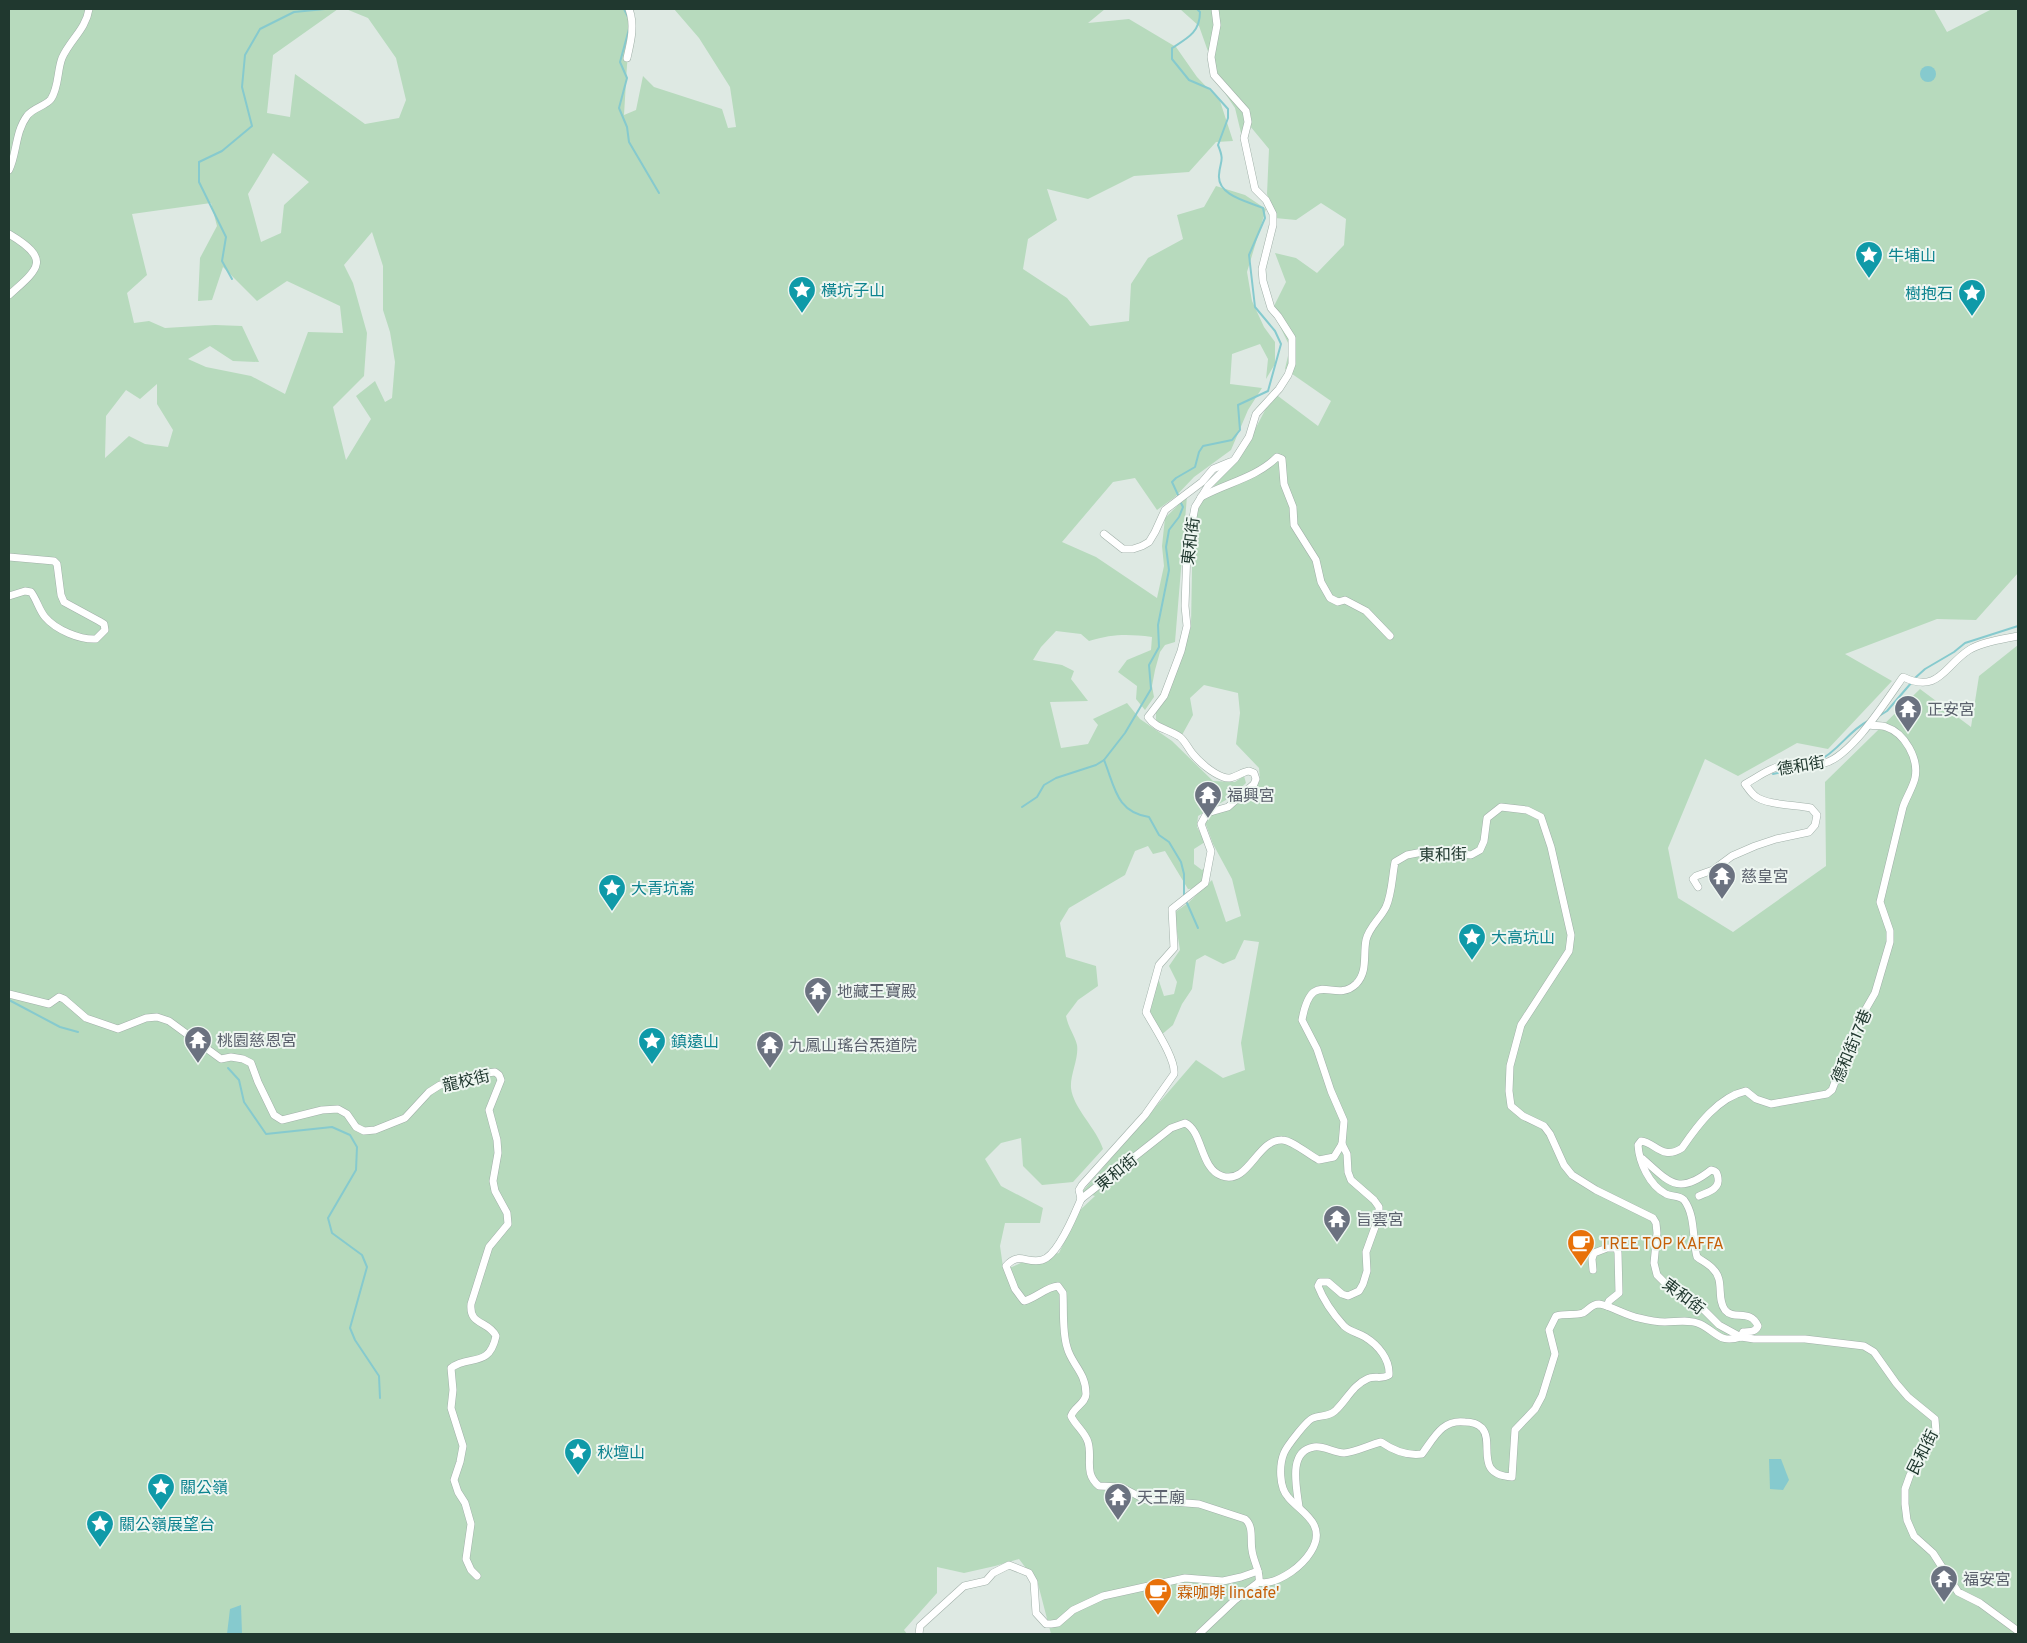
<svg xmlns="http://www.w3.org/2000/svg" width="2027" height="1643" font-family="Overpass,'Noto Sans TC',sans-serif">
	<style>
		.green { fill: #b7dabd; fill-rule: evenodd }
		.water { fill: #86cace }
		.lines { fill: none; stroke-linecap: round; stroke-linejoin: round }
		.stream { stroke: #86cace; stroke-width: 2 }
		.minor-casing { stroke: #a1b0a9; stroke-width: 8 }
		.minor { stroke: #fff; stroke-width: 7 }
		.labels { text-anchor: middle; stroke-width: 4; stroke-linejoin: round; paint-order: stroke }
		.culture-label { font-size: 16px; fill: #0d838f; stroke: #eef6f1; text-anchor: start }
		.street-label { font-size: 16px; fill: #20382f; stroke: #eef6f1 }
		.worship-label { font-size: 16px; fill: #5b616d; stroke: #eef6f1; text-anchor: start }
		.food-label { font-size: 16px; fill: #c56008; stroke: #eef6f1; text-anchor: start }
	</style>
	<rect width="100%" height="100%" fill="#dee9e3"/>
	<path class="green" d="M 9,9 L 338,9 L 273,55 L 267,113 L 290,117 L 295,74 L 365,124 L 399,118 L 406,100 L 396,58 L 368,18 L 346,9 L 630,9 L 633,23 L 627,65 L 624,115 L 636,110 L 643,76 L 654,87 L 722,109 L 728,128 L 736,127 L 730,87 L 699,38 L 674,9 L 1105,9 L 1088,23 L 1129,19 L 1176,47 L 1197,77 L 1220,101 L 1233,141 L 1216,142 L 1189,172 L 1134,176 L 1088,199 L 1047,189 L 1057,220 L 1028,239 L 1023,269 L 1067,298 L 1090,326 L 1129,321 L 1131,284 L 1148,258 L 1183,239 L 1177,215 L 1204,207 L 1216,186 L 1245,195 L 1266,209 L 1247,272 L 1252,301 L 1264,327 L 1275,342 L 1275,364 L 1266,379 L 1268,359 L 1260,344 L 1232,354 L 1230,384 L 1262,388 L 1248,410 L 1231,450 L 1194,477 L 1175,497 L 1157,510 L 1135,478 L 1113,482 L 1062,542 L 1096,557 L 1157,598 L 1164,566 L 1162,546 L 1165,518 L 1187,496 L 1175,642 L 1165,645 L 1160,652 L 1155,670 L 1152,686 L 1154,697 L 1145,710 L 1136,699 L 1137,686 L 1118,672 L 1127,660 L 1151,650 L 1152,637 C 1127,634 1113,634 1089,641 L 1081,634 L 1056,631 L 1041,647 L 1033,660 L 1062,665 L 1074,671 L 1071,679 L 1088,701 L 1050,702 L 1061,748 L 1088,744 L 1098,725 L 1093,719 L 1127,703 L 1140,719 L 1172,741 L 1213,781 L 1235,782 L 1244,776 L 1246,783 L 1231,797 L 1198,816 L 1197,827 L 1205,842 L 1194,849 L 1194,864 L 1202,870 L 1206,867 L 1209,874 L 1198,888 L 1188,889 L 1165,851 L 1153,854 L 1148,846 L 1135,851 L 1125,875 L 1069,908 L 1060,923 L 1066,957 L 1096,966 L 1098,986 L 1078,1000 L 1066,1016 C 1068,1027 1075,1036 1077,1045 C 1079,1059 1070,1074 1071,1088 C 1073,1108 1097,1129 1103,1149 L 1073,1182 L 1042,1185 L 1023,1166 L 1021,1138 L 1001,1143 L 985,1159 L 1001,1186 L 1043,1208 L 1040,1223 L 1005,1223 L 1000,1246 L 1003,1267 L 1012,1267 L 1027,1260 L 1059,1253 L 1079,1211 L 1095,1196 L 1082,1192 L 1196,1060 L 1223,1078 L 1245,1070 L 1241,1043 L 1259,942 L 1244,940 L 1235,959 L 1223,964 L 1205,955 L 1196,960 L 1192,989 L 1182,1004 L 1173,1025 L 1160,1036 L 1149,1009 L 1154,984 L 1159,981 L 1164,996 L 1174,994 L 1177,982 L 1169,966 L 1180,950 L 1174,913 L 1188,903 L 1212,880 L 1226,922 L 1241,916 L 1232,879 L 1213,844 L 1205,822 L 1213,812 L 1232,807 L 1260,780 L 1259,768 L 1236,744 L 1240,713 L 1238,693 L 1204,685 L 1190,698 L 1193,715 L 1182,735 L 1156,721 L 1156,711 L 1170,689 L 1191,627 L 1193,513 L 1213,488 L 1220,474 L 1250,439 L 1274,393 L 1318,426 L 1331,401 L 1285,369 L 1290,347 L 1272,310 L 1286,282 L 1275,253 L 1296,258 L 1317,273 L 1344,245 L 1346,219 L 1321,203 L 1296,220 L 1275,218 L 1267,194 L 1269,149 L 1250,126 L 1242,137 L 1235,108 L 1214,77 L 1210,57 L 1199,26 L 1180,9 L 1934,9 L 1947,32 L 1992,9 L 2018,9 L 2018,573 L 1976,620 L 1937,619 L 1845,654 L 1892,681 L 1828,749 L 1797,743 L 1738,776 L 1705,759 L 1668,848 L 1678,898 L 1733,932 L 1826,866 L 1825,782 L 1920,689 L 1971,727 L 1979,676 L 2018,645 L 2018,1634 L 1051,1634 L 1038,1584 L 1019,1559 L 995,1566 L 964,1573 L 937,1567 L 937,1593 L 904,1630 L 907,1634 L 9,1634 ZM 273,153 L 309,182 L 284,205 L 281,233 L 261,242 L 248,194 ZM 211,203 L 217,226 L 200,258 L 198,301 L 212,300 L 223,267 L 257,301 L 287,281 L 340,306 L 343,333 L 308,332 L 285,394 L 251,376 L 206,367 L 188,359 L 210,346 L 233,361 L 259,362 L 242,326 L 215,325 L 165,328 L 149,321 L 134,323 L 127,293 L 147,275 L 132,214 ZM 372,232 L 383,266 L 383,310 L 390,332 L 395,362 L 392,398 L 385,402 L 375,381 L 356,396 L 371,419 L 346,460 L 333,407 L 364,376 L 367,333 L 353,283 L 344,265 ZM 157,384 L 157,404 L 173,430 L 168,447 L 145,444 L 129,436 L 105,458 L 106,416 L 126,390 L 140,399 Z"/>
	<g class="water">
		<circle cx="1928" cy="74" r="8"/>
		<polygon points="1769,1459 1781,1459 1789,1480 1783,1490 1770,1489"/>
		<polygon points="241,1605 242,1634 227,1634 230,1609"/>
	</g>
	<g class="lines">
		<g class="stream">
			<polyline points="624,9 628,17"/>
			<polyline points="629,29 620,62 627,78 619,108 627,127 629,142 659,193"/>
			<polyline points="232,279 222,261 226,237 199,182 199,162 222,151 252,126 242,87 245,55 260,29 294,12 325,9"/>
			<path d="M 1179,497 L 1172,482 L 1176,478 L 1195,467 L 1199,452 L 1203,446 L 1232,440 L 1240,430 L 1238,405 L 1268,391 L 1281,344 L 1275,331 L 1255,307 L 1249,255 L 1265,218 L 1263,208 C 1250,202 1217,196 1219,175 C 1220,160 1225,162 1218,145 L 1228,118 L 1228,109 L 1210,89 L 1189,80 L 1172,59 L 1172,48 C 1188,38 1200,32 1200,12 L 1197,9"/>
			<polyline points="1915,678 1925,669 1954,652 1965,643 2018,626"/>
			<polyline points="1879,716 1887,711 1912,682"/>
			<path d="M 1104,760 C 1115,787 1116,812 1149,817 L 1159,835 L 1169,842 L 1181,862 L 1184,874 L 1184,897"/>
			<path d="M 1818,761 C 1839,751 1847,732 1868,721"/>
			<polyline points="1773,774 1803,768"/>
			<polyline points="1022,807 1037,797 1044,785 1056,778 1096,765 1104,760 1125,733 1151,689 1149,665 1159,647 1158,625 1169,570 1166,547 1169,530 1179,517 1183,507 1180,501"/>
			<polyline points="1187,903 1198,928"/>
			<polyline points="9,1000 60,1027 78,1032"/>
			<polyline points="228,1068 239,1080 244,1102 266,1134 332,1127 350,1135 357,1147 356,1170 328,1218 332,1233 362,1255 367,1267 350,1328 355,1340 379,1376 380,1398"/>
		</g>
		<defs>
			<g id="minor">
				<path d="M 627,58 C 631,41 635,25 629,9"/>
				<path d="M 9,170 C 17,154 15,132 27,116 C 32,108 46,106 51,99 C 59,87 57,71 62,58 C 70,40 86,29 89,9"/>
				<path d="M 9,234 C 51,259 40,268 9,295"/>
				<path d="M 1201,497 C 1226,483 1256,478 1277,457 L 1282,459 L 1284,484 L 1293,507 L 1294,525 L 1316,560 L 1321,582 L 1330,598 L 1338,602 L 1345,600 L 1366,611 L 1390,636"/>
				<polyline points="1104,534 1123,549 1133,549 1142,546 1149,542 1155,532 1165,510 1202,482 1213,469 1230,462"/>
				<path d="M 9,557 L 54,561 L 57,564 L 61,595 L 64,602 L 99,621 L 104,624 L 105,630 L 96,639 C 80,640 56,630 45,617 C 39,610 37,600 31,592 L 25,591 L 9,596"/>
				<path d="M 1698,887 L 1693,879 L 1696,876 L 1713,870 L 1732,856 L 1755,846 L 1776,839 L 1809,832 L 1815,825 L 1817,815 L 1811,808 C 1796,805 1766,805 1755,796 C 1751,793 1748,788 1745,784 C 1758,777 1772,766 1787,765 C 1799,763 1812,767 1825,763 C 1852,755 1886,701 1903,677 C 1939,694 1944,666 1969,650 C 1981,642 2004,639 2018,636"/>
				<path d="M 9,994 L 49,1004 L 59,997 L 64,999 L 86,1018 L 118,1029 L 146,1018 L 157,1017 L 169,1021 L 221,1059 L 231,1057 L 243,1059 L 251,1063 L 258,1082 L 274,1115 L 282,1120 L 322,1110 L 338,1109 L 347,1114 L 356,1127 L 364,1131 L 375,1130 L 405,1118 L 429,1092 L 440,1085 L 465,1082 L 487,1073 L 495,1072 L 499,1075 L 501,1080 L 489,1110 L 497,1140 L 498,1153 L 493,1181 L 495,1191 L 507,1213 L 508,1224 L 489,1247 L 471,1304 C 469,1326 488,1320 496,1336 C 489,1369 469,1354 451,1368 L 453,1390 L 451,1408 L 463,1446 L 460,1462 L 454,1480 L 458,1492 L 465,1503 L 471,1524 L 466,1559 L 471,1570 L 477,1576"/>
				<path d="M 1643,1159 C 1669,1182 1678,1196 1711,1170 C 1716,1171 1717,1172 1718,1178 C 1720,1189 1708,1192 1699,1196"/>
				<path d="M 1081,1199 L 1171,1128 L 1185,1123 C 1203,1131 1200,1169 1222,1176 C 1249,1185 1257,1139 1282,1140 C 1292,1140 1309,1155 1319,1160 L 1334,1157 L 1342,1144 L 1344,1121 L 1331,1091 L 1317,1049 L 1302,1020 C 1312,965 1334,1005 1356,984 C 1368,972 1363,955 1366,940 C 1369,927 1380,919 1386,907 C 1392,894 1392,877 1395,862 L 1407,855 L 1433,850 L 1471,855 L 1480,850 L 1484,841 L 1487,818 L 1501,807 L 1527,810 L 1541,817 L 1551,847 L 1571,935 L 1569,951 L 1521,1025 L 1510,1066 L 1509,1091 L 1511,1106 L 1523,1116 L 1544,1126 L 1550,1134 L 1564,1165 L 1572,1175 L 1596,1190 L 1653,1218 L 1656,1223 L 1657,1233 L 1654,1263 L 1657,1275 L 1670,1288 L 1698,1304 L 1719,1325 L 1741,1337 L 1754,1339 L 1805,1339 L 1864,1346 L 1874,1352 L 1896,1383 L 1908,1397 L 1935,1419 L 1936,1432 L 1924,1448 L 1910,1475 L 1905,1489 L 1905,1504 L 1907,1520 L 1914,1536 L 1933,1553 L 1958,1592 L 1980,1603 L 2018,1631"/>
				<path d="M 1081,1199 L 1079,1190 L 1082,1185 L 1145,1115 L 1174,1074 C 1176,1059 1154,1027 1146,1012 L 1159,965 L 1174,948 L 1172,909 L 1205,883 L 1211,851 L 1201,824 L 1207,813 L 1228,807 L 1254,784 L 1256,779 L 1254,773 L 1249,771 C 1240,772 1233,781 1223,777 C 1212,773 1199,762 1192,753 C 1188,748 1185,741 1180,737 C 1169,729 1156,729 1148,717 L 1164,696 L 1181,651 L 1187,626 L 1185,606 L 1187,550 L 1195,507 L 1208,486 L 1235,459 L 1249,437 L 1256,414 L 1279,389 L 1288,375 L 1292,364 L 1292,338 L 1278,316 L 1271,308 L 1263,281 L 1262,269 L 1273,225 L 1273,214 L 1266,200 L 1255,189 L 1244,138 L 1248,122 L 1246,111 L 1214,75 L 1211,57 L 1217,25 L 1215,9"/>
				<path d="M 1081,1199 C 1075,1213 1058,1256 1042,1260 C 1026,1264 1019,1251 1006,1266 L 1015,1289 L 1024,1301 C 1036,1298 1046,1287 1058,1286 L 1063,1293 C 1064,1310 1062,1331 1067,1347 C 1071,1364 1086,1372 1086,1394 C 1086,1403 1074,1407 1071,1416 C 1075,1425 1085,1432 1088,1442 C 1093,1458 1083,1473 1099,1486 L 1121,1487 L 1146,1500 L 1199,1504 L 1245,1519 C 1254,1526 1250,1540 1252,1550 C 1253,1561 1261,1572 1259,1582"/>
				<polyline points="1593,1270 1592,1259 1594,1253 1607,1248 1617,1248 1618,1253 1619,1293 1609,1301 1607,1306"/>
				<path d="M 1741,1337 L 1743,1332 C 1749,1331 1755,1333 1758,1326 C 1750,1308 1734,1321 1725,1310 C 1716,1298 1725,1280 1713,1269 C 1709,1264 1702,1261 1697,1257 C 1692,1240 1696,1216 1684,1200 C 1679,1195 1672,1197 1666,1194 C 1649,1185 1639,1162 1638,1145 L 1641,1141 C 1655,1142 1662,1161 1682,1148 C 1697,1126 1718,1097 1746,1091 L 1756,1099 L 1771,1104 L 1827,1094 L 1832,1090 L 1856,1026 L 1875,993 L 1890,942 L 1890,931 L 1880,902 L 1903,807 C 1906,798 1913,787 1915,778 C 1919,759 1905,733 1886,727 C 1881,725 1875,726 1870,725"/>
				<path d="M 1299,1507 C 1297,1489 1287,1451 1314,1447 C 1323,1445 1334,1453 1344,1453 C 1356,1452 1369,1445 1381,1442 C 1394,1451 1407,1456 1422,1454 C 1434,1438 1442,1419 1465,1422 C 1471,1422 1478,1424 1482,1428 C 1495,1443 1473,1475 1512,1477 L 1515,1430 L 1535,1409 L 1542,1396 L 1555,1354 L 1549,1330 L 1556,1316 C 1565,1313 1574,1316 1583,1313 C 1589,1310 1591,1304 1599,1304 C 1609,1305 1627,1316 1639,1318 C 1647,1320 1657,1322 1665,1322 C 1676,1322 1689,1319 1700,1324 C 1717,1332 1719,1344 1741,1337"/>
				<path d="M 1259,1582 C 1270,1585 1282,1578 1291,1572 C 1304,1563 1323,1543 1314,1525 C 1309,1514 1296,1507 1288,1497 C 1279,1487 1279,1465 1284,1453 C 1287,1446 1307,1420 1313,1418 C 1321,1415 1328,1417 1335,1411 C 1346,1401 1353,1385 1367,1379 C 1374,1375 1382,1380 1389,1375 C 1390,1359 1378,1345 1365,1337 C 1358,1333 1349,1331 1344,1326 C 1334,1315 1323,1299 1318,1286 L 1320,1282 L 1328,1282 L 1342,1294 L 1348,1296 L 1359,1291 L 1363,1284 L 1367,1271 L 1366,1252 L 1379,1216 L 1379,1207 L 1374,1200 L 1351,1180 L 1348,1172 L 1347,1154 L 1342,1144"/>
				<polyline points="919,1634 920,1626 964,1586 986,1581 993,1573 1009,1565 1029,1573 1034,1582 1036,1613 1046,1624 1051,1624 1058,1623 1073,1610 1103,1596 1185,1578 1223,1581 1241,1577 1258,1571"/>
				<polyline points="1199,1634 1235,1600 1259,1582"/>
			</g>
		</defs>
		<use href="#minor" class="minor-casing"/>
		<use href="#minor" class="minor"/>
	</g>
	<defs>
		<symbol id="sight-pin" viewBox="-11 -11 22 30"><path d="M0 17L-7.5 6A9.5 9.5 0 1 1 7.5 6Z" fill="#0f9aa8" stroke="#eef6f1"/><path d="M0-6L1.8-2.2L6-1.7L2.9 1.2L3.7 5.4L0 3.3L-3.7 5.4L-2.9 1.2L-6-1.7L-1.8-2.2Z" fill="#fff"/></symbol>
		<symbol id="temple-pin" viewBox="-11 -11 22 30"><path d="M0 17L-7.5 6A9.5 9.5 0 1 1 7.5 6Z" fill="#6b7280" stroke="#eef6f1"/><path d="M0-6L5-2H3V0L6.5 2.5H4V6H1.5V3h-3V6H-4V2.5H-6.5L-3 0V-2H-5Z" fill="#fff"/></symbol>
		<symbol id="cafe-pin" viewBox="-11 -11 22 30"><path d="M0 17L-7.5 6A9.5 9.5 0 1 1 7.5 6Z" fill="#e8710a" stroke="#eef6f1"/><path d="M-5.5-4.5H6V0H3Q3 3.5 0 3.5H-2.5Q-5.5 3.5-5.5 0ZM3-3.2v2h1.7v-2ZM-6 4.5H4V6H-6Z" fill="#fff"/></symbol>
	</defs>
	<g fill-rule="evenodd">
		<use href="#sight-pin" x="1853" y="239" width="32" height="43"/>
		<use href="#sight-pin" x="786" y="274" width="32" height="43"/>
		<use href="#sight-pin" x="1956" y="277" width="32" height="43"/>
		<use href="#temple-pin" x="1892" y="693" width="32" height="43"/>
		<use href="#temple-pin" x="1192" y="779" width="32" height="43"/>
		<use href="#temple-pin" x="1706" y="860" width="32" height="43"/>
		<use href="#sight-pin" x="596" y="872" width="32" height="43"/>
		<use href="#sight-pin" x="1456" y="921" width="32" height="43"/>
		<use href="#temple-pin" x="802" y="975" width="32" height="43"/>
		<use href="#temple-pin" x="182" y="1024" width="32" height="43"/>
		<use href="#sight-pin" x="636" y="1025" width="32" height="43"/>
		<use href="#temple-pin" x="754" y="1029" width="32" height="43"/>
		<use href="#temple-pin" x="1321" y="1203" width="32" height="43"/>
		<use href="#cafe-pin" x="1565" y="1227" width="32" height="43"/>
		<use href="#sight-pin" x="562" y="1436" width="32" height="43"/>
		<use href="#sight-pin" x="145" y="1471" width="32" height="43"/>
		<use href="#temple-pin" x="1102" y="1481" width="32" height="43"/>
		<use href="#sight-pin" x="84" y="1508" width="32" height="43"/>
		<use href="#temple-pin" x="1928" y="1563" width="32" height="43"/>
		<use href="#cafe-pin" x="1142" y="1576" width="32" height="43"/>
	</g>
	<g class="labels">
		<g class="culture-label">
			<text x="1888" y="261">牛埔山</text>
			<text x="821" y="296">橫坑子山</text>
			<text x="1953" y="299" text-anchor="end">樹抱石</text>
			<text x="631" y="894">大青坑崙</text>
			<text x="1491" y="943">大高坑山</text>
			<text x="671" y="1047">鎮遠山</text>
			<text x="597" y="1458">秋壇山</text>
			<text x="180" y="1493">關公嶺</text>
			<text x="119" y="1530">關公嶺展望台</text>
		</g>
		<g class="street-label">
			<text transform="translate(1190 541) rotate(-83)" y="6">東和街</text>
			<text transform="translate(1801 765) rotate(-9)" y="6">德和街</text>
			<text transform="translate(1443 854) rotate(-1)" y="6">東和街</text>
			<text transform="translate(1851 1046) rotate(-67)" y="6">德和街17巷</text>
			<text transform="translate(466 1080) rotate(-13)" y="6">龍校街</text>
			<text transform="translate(1116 1172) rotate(-39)" y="6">東和街</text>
			<text transform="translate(1684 1296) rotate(37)" y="6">東和街</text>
			<text transform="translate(1922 1452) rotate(-63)" y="6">民和街</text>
		</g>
		<g class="worship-label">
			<text x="1927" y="715">正安宮</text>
			<text x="1227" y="801">福興宮</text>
			<text x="1741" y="882">慈皇宮</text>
			<text x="837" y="997">地藏王寶殿</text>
			<text x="217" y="1046">桃園慈恩宮</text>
			<text x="789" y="1051">九鳳山瑤台炁道院</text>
			<text x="1356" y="1225">旨雲宮</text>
			<text x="1137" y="1503">天王廟</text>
			<text x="1963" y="1585">福安宮</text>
		</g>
		<g class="food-label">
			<text x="1600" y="1249">TREE TOP KAFFA</text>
			<text x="1177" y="1598">霖咖啡 lincafe'</text>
		</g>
	</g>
	<rect width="2027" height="1643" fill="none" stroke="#20382f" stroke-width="20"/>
</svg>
